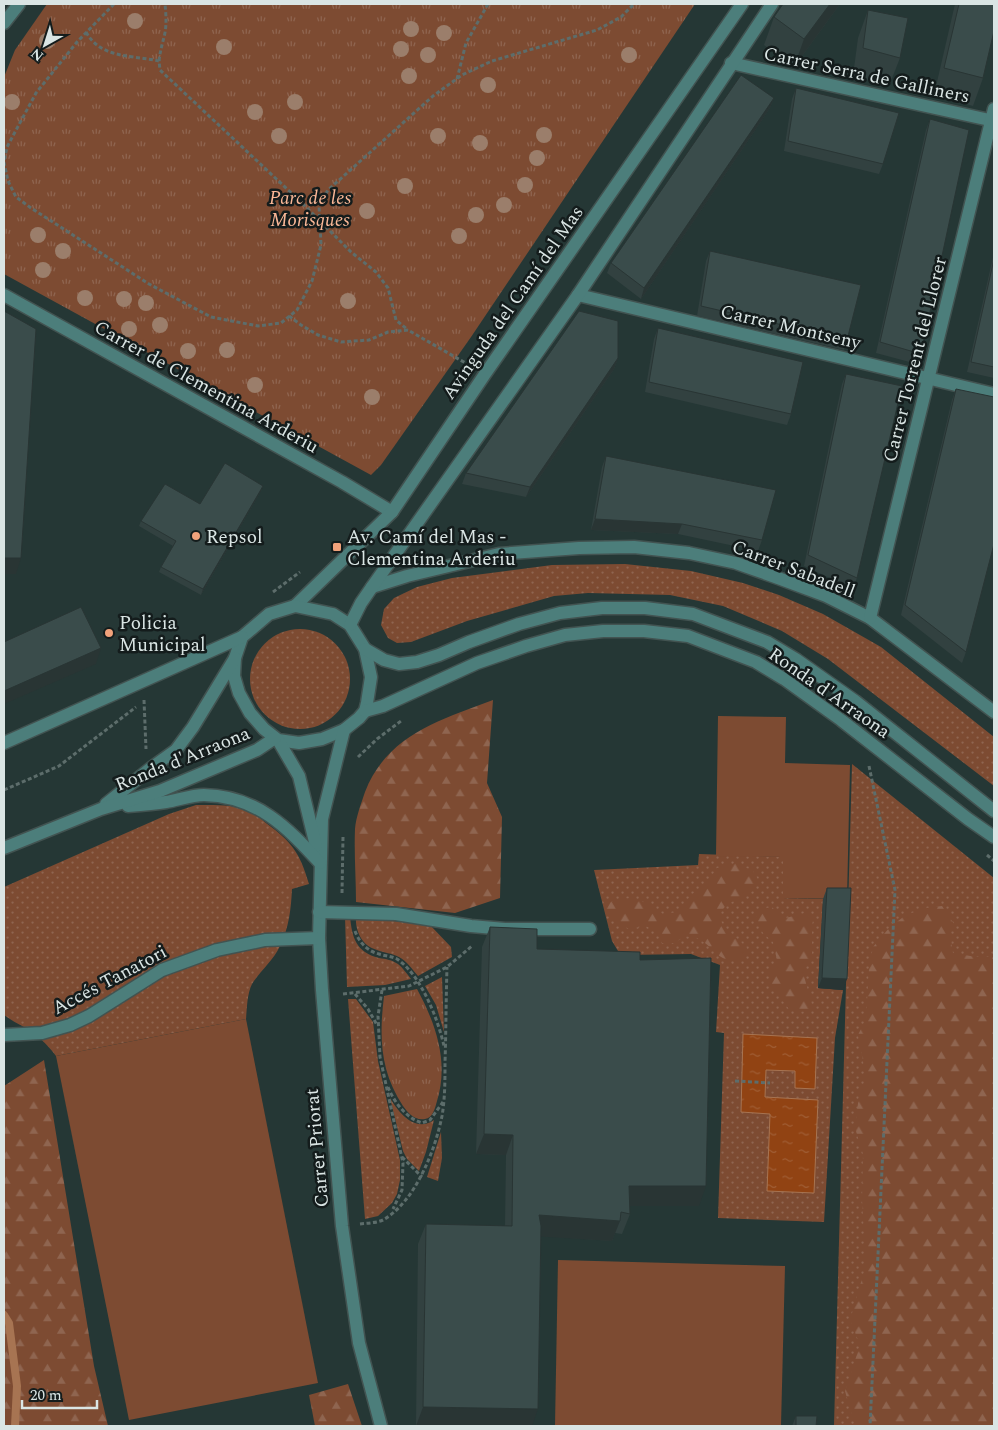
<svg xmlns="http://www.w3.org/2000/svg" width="998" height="1430" font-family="Spectral,serif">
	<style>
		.grass { fill: url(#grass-dots) }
		.forest { fill: url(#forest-firs) }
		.park { fill: url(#park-tufts) }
		.pitch { fill: #7d4b32 }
		.water { fill: url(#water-ripples); stroke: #a77452 }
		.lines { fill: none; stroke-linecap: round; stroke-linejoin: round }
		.stream { stroke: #a77452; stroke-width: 8 }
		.minor-casing { stroke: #425351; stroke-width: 15 }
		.path { stroke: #5d6d6b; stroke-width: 3; stroke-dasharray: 4 2.5; stroke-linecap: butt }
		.minor { stroke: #4c7e7b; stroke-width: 12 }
		.tree { fill: #9b7e6b }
		.wall { fill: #324140 }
		.shaded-wall { fill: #293534 }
		.building { fill: #3a4c4b; stroke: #293534 }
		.poi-dot { fill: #f1a27b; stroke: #141c1c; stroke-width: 2 }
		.labels { text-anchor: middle; stroke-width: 5; stroke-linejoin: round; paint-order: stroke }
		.street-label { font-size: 19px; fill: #dae5e4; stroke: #141c1c }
		.park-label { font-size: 19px; font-style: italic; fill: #fbb897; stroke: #141c1c }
		.poi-label { font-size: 19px; fill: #dae5e4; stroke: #141c1c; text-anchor: start }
	</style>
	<defs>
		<pattern id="grass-dots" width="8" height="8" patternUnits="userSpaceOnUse" patternTransform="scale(1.25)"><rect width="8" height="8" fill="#7d4b32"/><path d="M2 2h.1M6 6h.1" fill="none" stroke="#8f6550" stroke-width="1.8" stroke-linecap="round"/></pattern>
		<pattern id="forest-firs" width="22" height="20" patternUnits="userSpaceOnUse" patternTransform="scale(1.25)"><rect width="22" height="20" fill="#7d4b32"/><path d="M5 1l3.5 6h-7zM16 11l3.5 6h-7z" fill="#8f6550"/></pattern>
		<pattern id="park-tufts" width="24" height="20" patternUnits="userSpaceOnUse" patternTransform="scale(1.25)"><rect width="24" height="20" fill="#7d4b32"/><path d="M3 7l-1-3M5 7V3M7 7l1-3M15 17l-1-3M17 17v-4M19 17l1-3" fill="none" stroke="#8f6550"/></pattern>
		<pattern id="water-ripples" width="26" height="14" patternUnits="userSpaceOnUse" patternTransform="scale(1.25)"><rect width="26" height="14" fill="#914313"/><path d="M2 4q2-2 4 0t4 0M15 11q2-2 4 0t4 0" fill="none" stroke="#a05e35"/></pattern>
	</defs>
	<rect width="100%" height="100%" fill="#253735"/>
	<g class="grass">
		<polygon points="625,564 691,571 743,583 779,595 823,614 881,647 994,737 994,786 828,659 782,631 723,606 670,595 588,593 554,596 467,621 411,642 397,643 388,638 381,625 384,609 394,598 417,587 452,578 552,565"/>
		<circle cx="300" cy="679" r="50"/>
		<polygon points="852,764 994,878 994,1426 834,1426"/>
		<path d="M 196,805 C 214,805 234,804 250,811 C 256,814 261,819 266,823 C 292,842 300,853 309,884 L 292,889 C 291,909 289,928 280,946 C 273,961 260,971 252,984 C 247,994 247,1008 246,1019 L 56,1056 C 47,1044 37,1034 24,1027 C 16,1023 11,1020 4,1015 L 4,887 L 169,814 Z"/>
		<polygon points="699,854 783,857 783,898 823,899 818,988 843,990 835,1038 824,1222 718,1218 724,1033 716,1032 720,965 691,954 626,955 618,951 612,941 594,870 698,865"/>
		<path d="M 345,916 L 350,916 C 352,938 356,952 379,958 C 386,959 392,960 398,964 C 403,968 407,974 411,979 L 385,985 L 347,987 Z"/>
		<path d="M 356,917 L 430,925 L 451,947 L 452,957 L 418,976 C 412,969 407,961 399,957 C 392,953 384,953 377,950 C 362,946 355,931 356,917 Z"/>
		<polygon points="442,977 444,1032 436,1005 425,986"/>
		<polygon points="348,999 356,999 373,1022 378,1061 400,1160 400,1180 397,1194 392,1203 378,1216 365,1219"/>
		<path d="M 390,1098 C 399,1113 415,1133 434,1120 L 426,1152 L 419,1171 L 407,1159 L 403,1151 Z"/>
		<polygon points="441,1132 442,1158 438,1181 427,1177"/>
	</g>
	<g class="forest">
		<path d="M 493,700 L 487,783 L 502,817 L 500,898 L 455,913 L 356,902 C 356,878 354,853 355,829 C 356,817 361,804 365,792 C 387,735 440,720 493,700 Z"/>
		<path d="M 736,863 L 753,871 L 759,881 C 750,904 725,894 719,918 C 727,933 736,936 747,948 L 743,959 C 718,966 716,947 697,938 C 694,937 689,937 685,936 L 675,943 L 662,943 L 657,933 L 646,926 L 629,929 L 610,919 L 605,904 C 632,894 640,898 663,914 L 678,912 L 692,894 L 704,888 L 717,868 Z"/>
		<polygon points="942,906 954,924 950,934 953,953 976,957 994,957 994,1426 855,1426 845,1391 860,1345 850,1320 866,1265 862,1200 863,1154 855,1128 859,1095 866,1077 858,1035 866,1019 869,968 873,947 890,927 906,915 926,908"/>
		<polygon points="772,907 782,919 805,913 813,920 812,926 812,955 807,964 804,976 812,1005 806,1011 796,1012 789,1009 769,983 770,970 777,960 773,942 763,933 755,919 760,909"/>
		<polygon points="44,1060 94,1366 108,1426 4,1426 4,1086"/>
		<polygon points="348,1384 362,1426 315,1426 309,1395"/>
	</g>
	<g class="park">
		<polygon points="47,4 695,4 471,337 381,465 371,475 4,274 4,77 15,50"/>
		<path d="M 417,989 C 436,1024 449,1062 437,1101 C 435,1108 433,1118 425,1119 C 415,1121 408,1113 403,1106 C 380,1071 379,1037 384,996 Z"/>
	</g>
	<g class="pitch">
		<polygon points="718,716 786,717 785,763 850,765 847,899 783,898 783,857 716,856"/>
		<polygon points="246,1019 318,1383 129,1420 56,1056"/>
		<polygon points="558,1260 785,1266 781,1426 555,1426"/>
	</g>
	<polygon class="water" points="743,1034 817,1038 815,1089 795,1088 795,1071 766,1070 765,1097 818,1100 814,1193 767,1191 770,1114 741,1112"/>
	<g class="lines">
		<polyline class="stream" points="4,1315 9,1323 17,1386 15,1426"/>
		<defs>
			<g id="minor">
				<polyline points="4,23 19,4"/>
				<polyline points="731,63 994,121"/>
				<polyline points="4,295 342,482 392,512"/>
				<polyline points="578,295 994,394"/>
				<polyline points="372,587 407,576 499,554 579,548 634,547 689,553 736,563 778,578 826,596 870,618 994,712"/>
				<polyline points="295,606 392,512 485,374 742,4"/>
				<polygon points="295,606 333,614 350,625 365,649 371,677 367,703 365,711 359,718 344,730 322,739 299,743 278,740 264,729 250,713 239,693 234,676 235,658 242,637 269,614"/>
				<polyline points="870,618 994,109"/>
				<polyline points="350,625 361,603 372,587 578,295 772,4"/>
				<polyline points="365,649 384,660 399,664 417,662 439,655 469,642 519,624 560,613 602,608 645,608 693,614 767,642 797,660 855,701 994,811"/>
				<polyline points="365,711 383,706 477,663 526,646 565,635 603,631 644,631 688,636 756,662 784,679 841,720 968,819 994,837"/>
				<polyline points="344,730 322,819 319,938 322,990 342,1226 359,1343 381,1426"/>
				<polyline points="278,740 299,776 316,846"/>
				<polyline points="4,743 242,637"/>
				<polyline points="106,804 151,768 176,750 193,727 235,658"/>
				<path d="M 128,806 C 141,805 154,804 166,802 C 178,800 192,795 204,795 C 257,796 287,827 320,863"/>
				<polyline points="4,848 101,809 160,791 257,750 275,738"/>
				<polyline points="319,912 396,914 471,926 505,929 590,929"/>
				<polyline points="4,1035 42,1033 70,1025 89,1016 162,970 217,950 265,940 319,938"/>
			</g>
		</defs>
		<use href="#minor" class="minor-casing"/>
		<g class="path">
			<polyline points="114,4 77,42 36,93 7,147 4,162 8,181 16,197 31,208 149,284 211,317 258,326 281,323 297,310 312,281 321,245 319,205 328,190 433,96 462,75 492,61 597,30 621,17 634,4"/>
			<path d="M 86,32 C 101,59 132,55 159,61 L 160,70 L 302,203 L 351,252 L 376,272 L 388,288 L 396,320 L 408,330"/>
			<path d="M 159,61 C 160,52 162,45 164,37 C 167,26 166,15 165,4"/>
			<polyline points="457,79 466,43 488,4"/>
			<polyline points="289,316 301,325 318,335 341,342 369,340 388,332 408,330 469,365"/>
			<polyline points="273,592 300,572"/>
			<polyline points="144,700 146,749"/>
			<polyline points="358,757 377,739 401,721"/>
			<polyline points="869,766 895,890 870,1426"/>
			<polyline points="4,790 59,766 136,707"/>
			<polyline points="987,855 994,861"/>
			<polyline points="342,893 343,837"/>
			<path d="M 355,931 C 359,942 367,951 379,954 C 385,956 391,956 397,959 C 421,975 438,1019 444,1046"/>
			<polyline points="382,990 378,1016 380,1057 403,1163 402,1190 393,1209"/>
			<polyline points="343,994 409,986 447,967 472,946"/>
			<polyline points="355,994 368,1009 377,1025"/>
			<polyline points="735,1081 770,1083"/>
			<path d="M 388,1087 C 394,1102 406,1118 422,1123 L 430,1120 L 443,1102"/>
			<polyline points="402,1157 422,1177"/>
			<path d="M 360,1224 C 368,1223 376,1223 383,1220 C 415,1202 435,1151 442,1116 C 445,1099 445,1080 445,1063 C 446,1031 446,999 447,967"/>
		</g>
		<use href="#minor" class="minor"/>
	</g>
	<g class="tree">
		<circle cx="135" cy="21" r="8"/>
		<circle cx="411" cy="29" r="8"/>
		<circle cx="444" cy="33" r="8"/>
		<circle cx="47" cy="41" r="8"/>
		<circle cx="224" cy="47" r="8"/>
		<circle cx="401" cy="49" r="8"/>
		<circle cx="428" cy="55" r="8"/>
		<circle cx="629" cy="55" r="8"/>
		<circle cx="409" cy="76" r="8"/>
		<circle cx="488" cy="85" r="8"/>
		<circle cx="12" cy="102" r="8"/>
		<circle cx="295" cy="102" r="8"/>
		<circle cx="255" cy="112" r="8"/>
		<circle cx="544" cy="135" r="8"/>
		<circle cx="279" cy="136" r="8"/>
		<circle cx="438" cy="136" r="8"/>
		<circle cx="480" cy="143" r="8"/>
		<circle cx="537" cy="158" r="8"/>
		<circle cx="525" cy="185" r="8"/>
		<circle cx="405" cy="186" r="8"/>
		<circle cx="504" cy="205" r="8"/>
		<circle cx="367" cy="211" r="8"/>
		<circle cx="476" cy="215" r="8"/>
		<circle cx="38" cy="235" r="8"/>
		<circle cx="459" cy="236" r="8"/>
		<circle cx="63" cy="251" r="8"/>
		<circle cx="43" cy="270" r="8"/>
		<circle cx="85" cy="298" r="8"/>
		<circle cx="124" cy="299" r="8"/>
		<circle cx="348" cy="301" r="8"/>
		<circle cx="146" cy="303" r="8"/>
		<circle cx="160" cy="325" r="8"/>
		<circle cx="129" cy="329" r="8"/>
		<circle cx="227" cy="350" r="8"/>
		<circle cx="188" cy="351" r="8"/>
		<circle cx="255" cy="385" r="8"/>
		<circle cx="372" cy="397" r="8"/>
	</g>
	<g class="wall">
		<polygon points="840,4 794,67 764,45 774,17"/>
		<polygon points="955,4 994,4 983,78 973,106 934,95"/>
		<polygon points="868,10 900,58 889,86 853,76 858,38"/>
		<polygon points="796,88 883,164 879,174 784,151 792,99"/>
		<polygon points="774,98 770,108 641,299 607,273 611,263"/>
		<polygon points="930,119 921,354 917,364 876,353 926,130"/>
		<polygon points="710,251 847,340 844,350 697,316 706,261"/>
		<polygon points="994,253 994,378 967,372"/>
		<polygon points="658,328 791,414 787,425 645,392 654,339"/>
		<polygon points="618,358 614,369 526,497 462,484 466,473"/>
		<polygon points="846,374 857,578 853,589 804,566 842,384"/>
		<polygon points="956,389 966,652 962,663 901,615 952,400"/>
		<polygon points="606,456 762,540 758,551 678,534 591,530 602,467"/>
		<polygon points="263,486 261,491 201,595 159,572 161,567 173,546 139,526 141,521"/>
		<polygon points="827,888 843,990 818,988 823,899"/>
		<polygon points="490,927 537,949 640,960 699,1206 629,1206 630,1214 622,1234 615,1233 612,1241 541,1236 532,1426 416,1426 418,1244 426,1224 505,1226 506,1155 476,1154 482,947"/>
		<polygon points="796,1416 816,1426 792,1426"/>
	</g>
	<g class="shaded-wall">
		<polygon points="830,4 840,4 794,67 804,39"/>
		<polygon points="774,98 770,108 641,299 644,288"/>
		<polygon points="618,358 614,369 526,497 530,487"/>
		<polygon points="263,486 261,491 201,595 203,589"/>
		<polygon points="595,519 682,524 678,534 591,530"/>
		<polygon points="4,558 21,558 16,574 4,574"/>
		<polygon points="101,648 96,664 4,704 4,691"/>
		<polygon points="822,978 847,979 843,990 818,988"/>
		<polygon points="484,1134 513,1135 506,1155 476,1154"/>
		<polygon points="629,1186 706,1186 699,1206 621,1206"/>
		<polygon points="539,1215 620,1221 612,1241 532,1236"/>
		<polygon points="423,1407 538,1409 532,1426 416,1426"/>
	</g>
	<g class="building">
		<polygon points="783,4 830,4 804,39 774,17"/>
		<polygon points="959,4 994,4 994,31 983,78 944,68"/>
		<polygon points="868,10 908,18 900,58 863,48"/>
		<polygon points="741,75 774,98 644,288 611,263"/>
		<polygon points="796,88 899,113 883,164 788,141"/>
		<polygon points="930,119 969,130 921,354 880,342"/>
		<polygon points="710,251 861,285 847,340 701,306"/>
		<polygon points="994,259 994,367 971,362"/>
		<polygon points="4,311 36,329 21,558 4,558"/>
		<polygon points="579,311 618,321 618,358 530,487 466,473"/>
		<polygon points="658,328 803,362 791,414 649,382"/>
		<polygon points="846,374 902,386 857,578 808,555"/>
		<polygon points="956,389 994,397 994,544 966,652 905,605"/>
		<polygon points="606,456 776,490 762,540 682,524 595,519"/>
		<polygon points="225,463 263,486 203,589 161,567 176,541 141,521 165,484 200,504"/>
		<polygon points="81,607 101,648 4,691 4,642"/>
		<polygon points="827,888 851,888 847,979 822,978"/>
		<polygon points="490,927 537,929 537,949 640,952 640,960 711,958 706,1186 629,1186 630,1214 621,1212 620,1221 539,1215 541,1226 538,1409 423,1407 426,1224 512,1226 513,1135 484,1134"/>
		<polygon points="796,1416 817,1416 816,1426 796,1426"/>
	</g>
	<g class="poi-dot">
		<circle cx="196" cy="536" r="5"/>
		<rect x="332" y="542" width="10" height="10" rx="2.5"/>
		<circle cx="109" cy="633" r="5"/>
	</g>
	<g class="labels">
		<g class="street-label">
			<text transform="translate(867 74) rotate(12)" y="7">Carrer Serra de Galliners</text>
			<text transform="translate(512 302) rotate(-55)" y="7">Avinguda del Camí del Mas</text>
			<text transform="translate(791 326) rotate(13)" y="7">Carrer Montseny</text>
			<text transform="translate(914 359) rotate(-76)" y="7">Carrer Torrent del Llorer</text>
			<text transform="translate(207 386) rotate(29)" y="7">Carrer de Clementina Arderiu</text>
			<text transform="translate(794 568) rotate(21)" y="7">Carrer Sabadell</text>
			<text transform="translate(830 692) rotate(35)" y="7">Ronda d'Arraona</text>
			<text transform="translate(182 758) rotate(-22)" y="7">Ronda d'Arraona</text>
			<text transform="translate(109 979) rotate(-28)" y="7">Accés Tanatori</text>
			<text transform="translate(316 1148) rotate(-95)" y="7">Carrer Priorat</text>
		</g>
		<g class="park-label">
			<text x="310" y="204">Parc de les<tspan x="310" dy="22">Morisques</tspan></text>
		</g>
		<g class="poi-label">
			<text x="206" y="543">Repsol</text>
			<text x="347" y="543">Av. Camí del Mas -<tspan x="347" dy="22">Clementina Arderiu</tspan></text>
			<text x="119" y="629">Policia<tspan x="119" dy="22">Municipal</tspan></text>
		</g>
	</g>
	<rect width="998" height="1430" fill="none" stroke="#dae5e4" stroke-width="10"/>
	<g transform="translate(45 45) rotate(219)" stroke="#141c1c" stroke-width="4" paint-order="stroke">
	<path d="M0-4L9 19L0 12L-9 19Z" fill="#dae5e4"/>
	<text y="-8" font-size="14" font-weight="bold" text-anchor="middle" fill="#dae5e4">N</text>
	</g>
	<path d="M22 1400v8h75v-8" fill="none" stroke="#dae5e4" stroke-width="2.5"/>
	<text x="30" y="1400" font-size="15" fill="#dae5e4" stroke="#141c1c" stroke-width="4" paint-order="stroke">20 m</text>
</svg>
